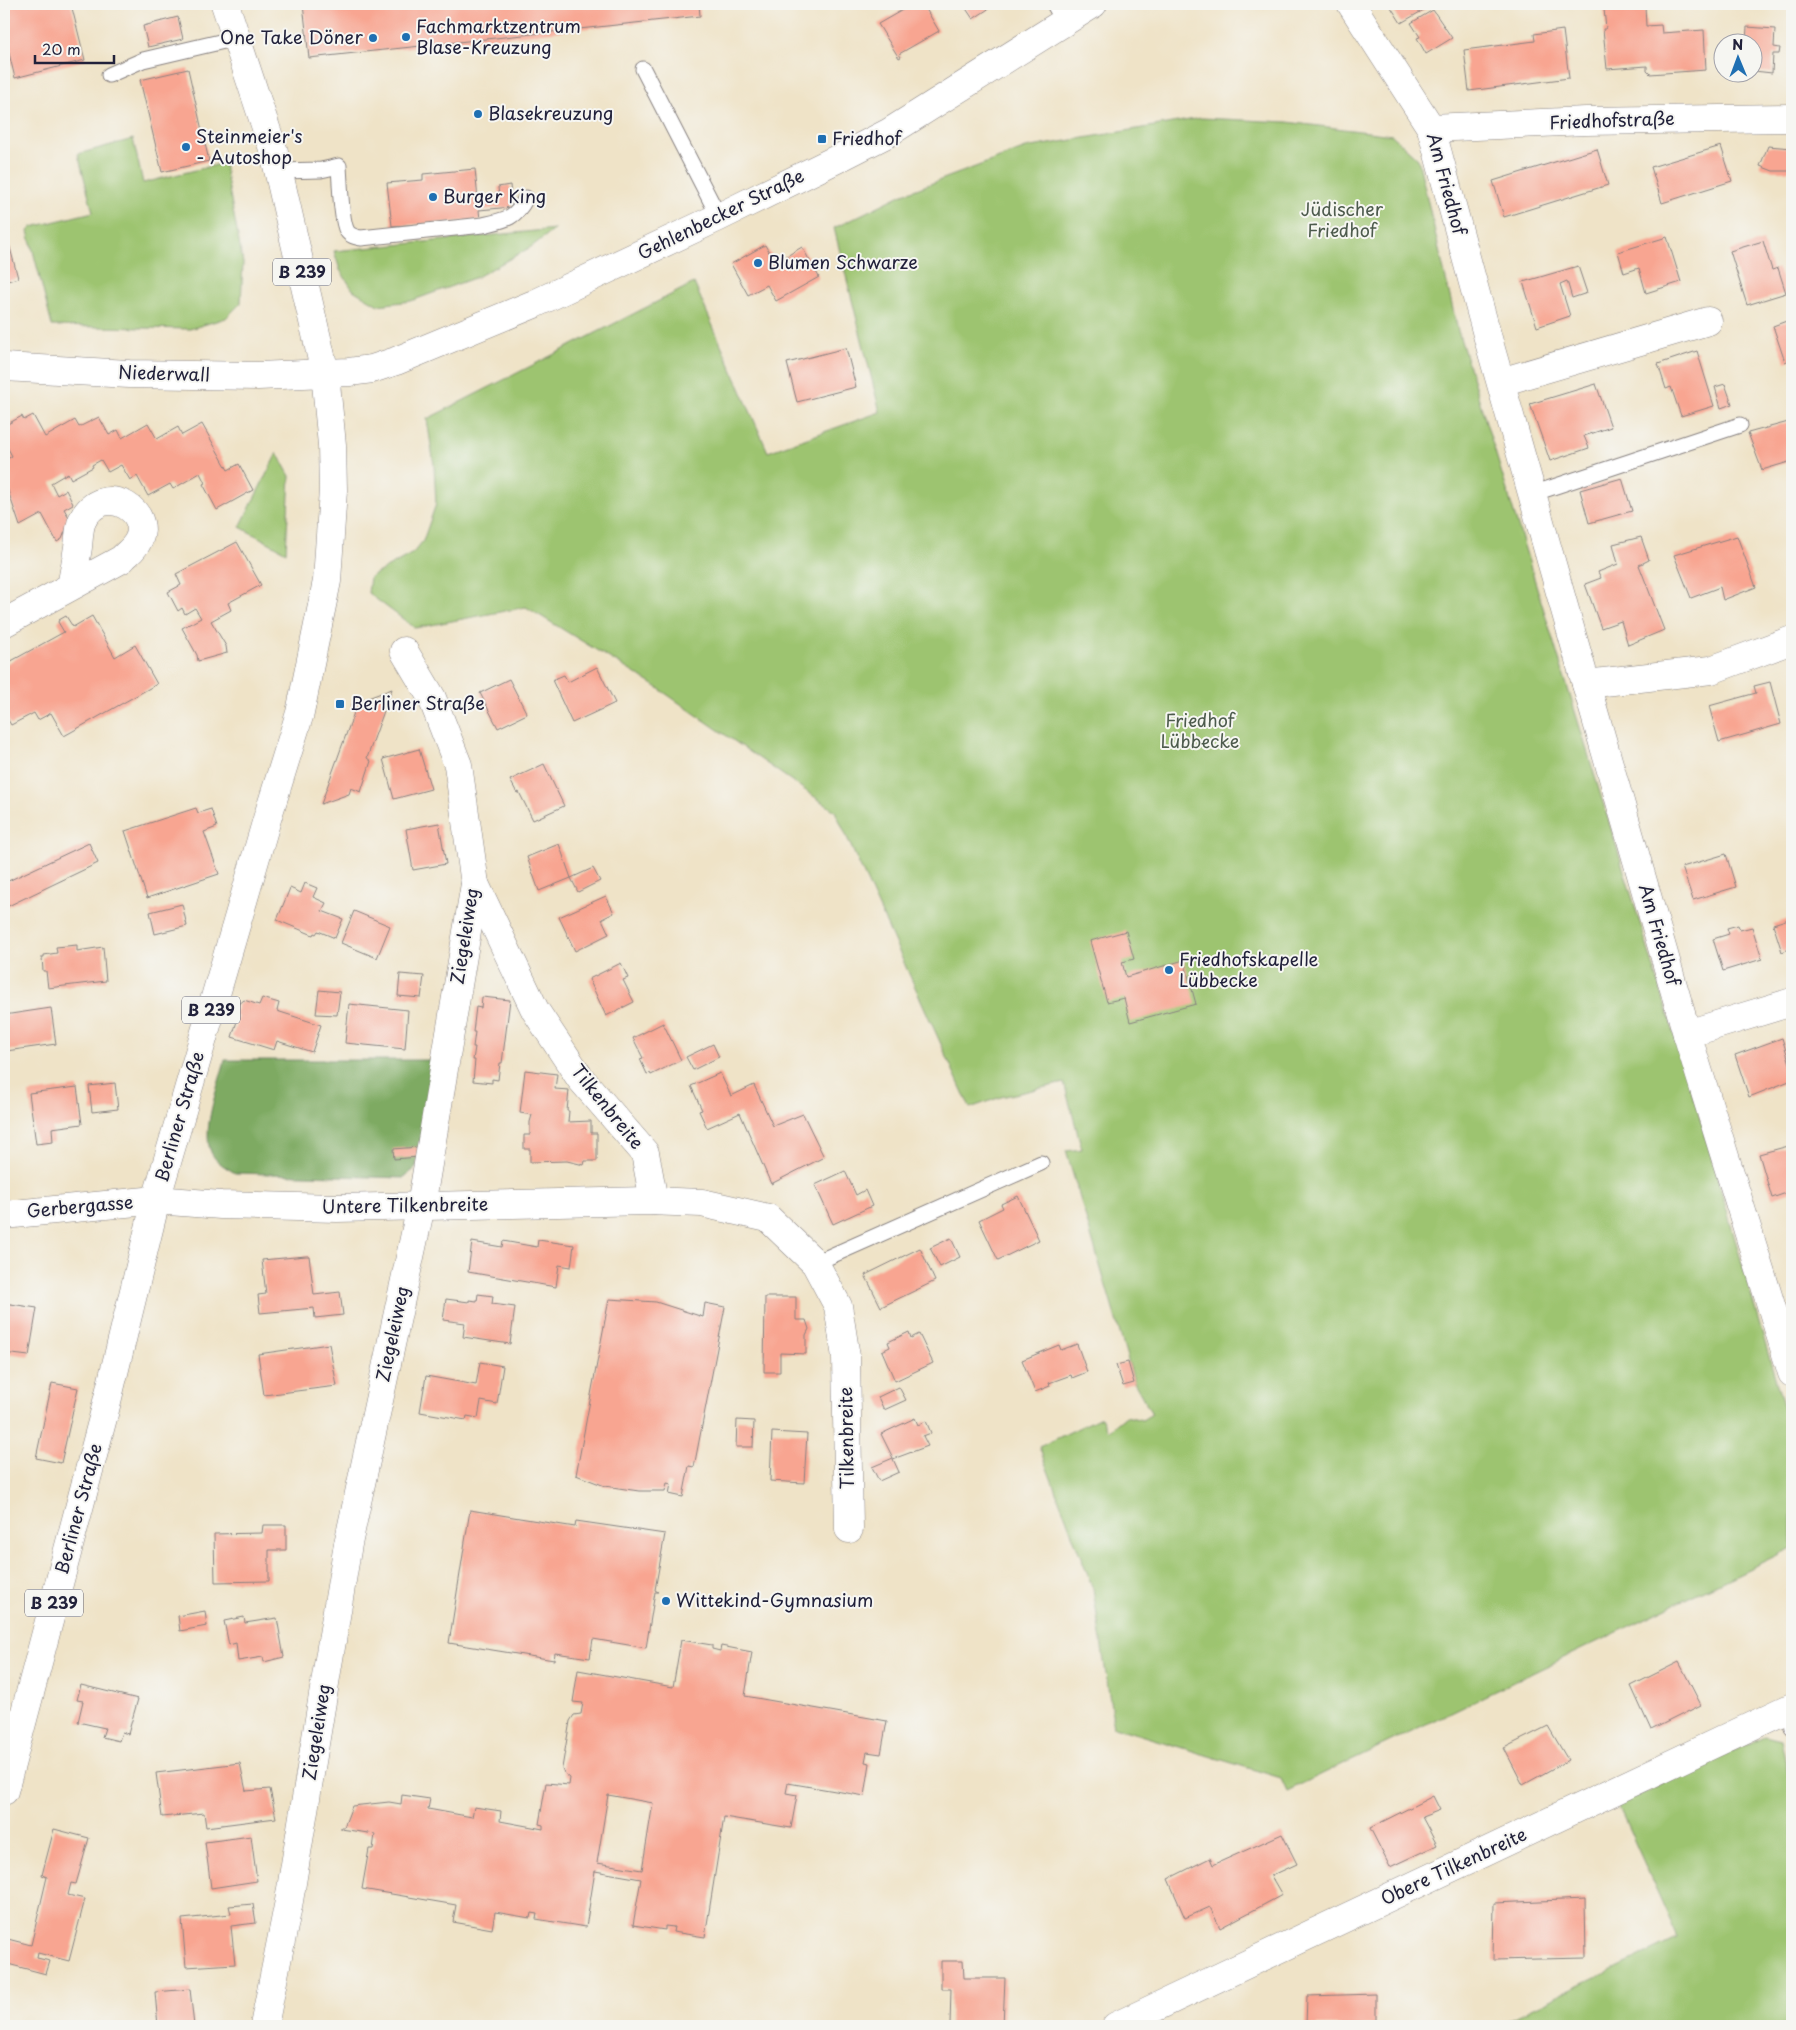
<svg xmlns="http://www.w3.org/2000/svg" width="1796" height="2030" font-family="'Playpen Sans',sans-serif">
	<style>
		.green { fill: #9dc46f; stroke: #607355 }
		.forest { fill: #7eaa62; stroke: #50664e }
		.building { fill: #f8a591; fill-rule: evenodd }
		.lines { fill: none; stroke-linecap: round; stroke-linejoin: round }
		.service-casing { stroke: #888281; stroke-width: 17 }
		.minor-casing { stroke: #888281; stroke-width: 29 }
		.primary-casing { stroke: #888281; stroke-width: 29 }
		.service { stroke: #fff; stroke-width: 15 }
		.minor { stroke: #fff; stroke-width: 28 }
		.primary { stroke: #fff; stroke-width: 28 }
		.poi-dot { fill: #1f6fb2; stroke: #f6f6f2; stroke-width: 2 }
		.labels { text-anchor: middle; stroke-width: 4; stroke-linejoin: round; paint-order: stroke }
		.shield { fill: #f6f6f2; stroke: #626272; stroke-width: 1 }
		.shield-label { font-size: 16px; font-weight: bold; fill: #22223b }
		.poi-label { font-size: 18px; fill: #22223b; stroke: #f6f6f2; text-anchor: start }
		.street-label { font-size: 18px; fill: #22223b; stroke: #f6f6f2 }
		.park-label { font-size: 18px; fill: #4d5b4d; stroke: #f6f6f2 }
	</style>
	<rect width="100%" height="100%" fill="#f6f6f2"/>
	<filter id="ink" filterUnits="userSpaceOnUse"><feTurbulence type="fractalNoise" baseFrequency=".02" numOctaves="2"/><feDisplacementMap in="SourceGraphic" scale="10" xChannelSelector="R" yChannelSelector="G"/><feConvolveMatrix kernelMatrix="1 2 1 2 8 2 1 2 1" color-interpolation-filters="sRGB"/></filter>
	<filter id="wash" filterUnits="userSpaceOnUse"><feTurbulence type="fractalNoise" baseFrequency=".0096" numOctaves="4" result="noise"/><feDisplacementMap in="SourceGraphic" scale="20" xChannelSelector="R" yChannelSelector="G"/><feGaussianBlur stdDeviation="1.12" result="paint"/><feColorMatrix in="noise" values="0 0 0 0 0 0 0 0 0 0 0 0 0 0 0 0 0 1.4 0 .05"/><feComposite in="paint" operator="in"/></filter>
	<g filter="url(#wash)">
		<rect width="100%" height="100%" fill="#efe3c7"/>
		<g class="green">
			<polygon points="1201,118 1287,122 1392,135 1418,159 1458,331 1700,1118 1792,1436 1792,1548 1287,1791 1281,1778 1114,1727 1093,1589 1039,1447 1101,1417 1108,1431 1126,1416 1142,1420 1152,1414 1135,1384 1066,1151 1082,1149 1064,1083 1001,1097 970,1108 835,811 652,684 526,607 415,628 368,593 370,577 413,553 423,541 436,504 434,465 427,419 694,283 768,452 880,412 834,228 903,194 1026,148"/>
			<polygon points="133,139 143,183 224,163 243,263 241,303 226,318 190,329 52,326 28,231 32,227 93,212 78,154"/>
			<polygon points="555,229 531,247 477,277 411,301 378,305 353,290 340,270 334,251"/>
			<polygon points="277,453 290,476 286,552 240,527"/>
			<polygon points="1765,1736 1781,1740 1792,1794 1792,2026 1496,2026 1678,1938 1618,1805"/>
		</g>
		<path class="forest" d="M 225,1060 L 434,1060 L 416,1168 L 403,1178 L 235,1173 C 227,1168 215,1162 211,1152 C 201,1130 219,1084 225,1060 Z"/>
		<g id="blocks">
			<g class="building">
				<polygon points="4,4 71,4 85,60 15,78 4,33"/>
				<polygon points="303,4 699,4 700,16 309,58"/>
				<polygon points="913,4 936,4 926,9 939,31 899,54 901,57 899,58 878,24"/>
				<polygon points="963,4 996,4 973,19"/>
				<polygon points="1389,4 1434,4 1401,23"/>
				<polygon points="1645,6 1646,26 1661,25 1662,33 1704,30 1706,70 1650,74 1647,71 1647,66 1607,69 1603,29 1606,29 1604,9"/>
				<polygon points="1433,10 1452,38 1426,54 1417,38 1420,37 1411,23"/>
				<polygon points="178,17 183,39 148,47 143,26"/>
				<polygon points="1747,27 1775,29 1774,47 1780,48 1779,54 1773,54 1772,73 1754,71 1754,42 1746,42"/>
				<polygon points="1563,30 1569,78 1469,91 1464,50 1535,41 1534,34"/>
				<polygon points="188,69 209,161 162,172 140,80"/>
				<polygon points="1721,146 1732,181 1662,203 1651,167"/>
				<polygon points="1768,146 1792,148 1792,171 1773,171 1760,166"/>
				<polygon points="1597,149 1608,185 1504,217 1493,181"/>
				<polygon points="475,169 478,199 499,196 498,187 510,185 512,207 479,210 480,220 392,226 387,183 423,180 423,174"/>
				<polygon points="4,225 18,278 4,282"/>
				<polygon points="1667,237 1681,282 1646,293 1639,268 1624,273 1618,252"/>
				<polygon points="1763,241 1772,270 1778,268 1786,293 1747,305 1730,251"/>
				<polygon points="765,245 775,263 802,247 819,277 776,301 767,285 748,295 731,264"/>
				<polygon points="1578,266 1587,293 1572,298 1567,281 1560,284 1570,316 1537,327 1523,282"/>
				<polygon points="1792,319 1792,359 1785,362 1773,326"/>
				<polygon points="846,348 856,387 797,402 787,363"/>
				<polygon points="1697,351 1714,406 1681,416 1671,387 1666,389 1658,364"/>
				<polygon points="1596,384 1611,427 1584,436 1589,448 1550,461 1530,404"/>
				<polygon points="1725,384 1732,404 1721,408 1715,387"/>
				<polygon points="33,415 45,437 75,420 79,427 99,417 109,435 118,430 122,438 148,423 157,439 178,427 182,435 202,424 228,470 239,464 253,490 217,510 203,484 205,483 200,473 173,489 170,484 148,496 137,476 130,480 121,465 108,472 101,460 92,465 93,467 71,479 68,473 51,483 57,495 66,490 73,504 64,509 70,519 62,539 57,542 42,514 20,526 4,479 4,461 12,456 5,443 4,444 4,426 22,416 24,420"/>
				<polygon points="1792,421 1792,461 1762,470 1748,433"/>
				<polygon points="1622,478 1632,511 1589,523 1580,490"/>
				<polygon points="1737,536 1756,587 1723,600 1720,587 1691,598 1674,555"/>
				<polygon points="1641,537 1649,560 1639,565 1664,630 1628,645 1621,621 1601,628 1585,584 1601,578 1598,572 1618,564 1613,544"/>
				<polygon points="237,542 261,585 228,603 231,610 211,621 226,646 227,653 198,661 197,655 182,628 201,618 195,608 185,614 182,608 178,611 168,592 181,585 176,574"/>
				<polygon points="66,616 73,627 92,616 115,657 135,645 157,684 64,736 51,713 38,720 34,713 11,725 4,713 4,665 64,632 58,622 59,620"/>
				<polygon points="597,667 615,703 572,723 552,680 564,675 568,682"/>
				<polygon points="509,679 527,714 498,728 480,693"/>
				<polygon points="1770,682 1781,724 1719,742 1709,706 1756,693 1754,686"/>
				<polygon points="392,689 367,758 371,761 361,792 351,788 349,794 321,804 356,707 351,706 352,704"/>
				<polygon points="419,749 431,789 394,799 383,759"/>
				<polygon points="544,764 564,806 533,820 519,792 517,793 510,780"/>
				<polygon points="196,808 198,813 211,809 217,827 204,832 219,874 147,898 125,831"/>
				<polygon points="439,823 446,864 413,870 406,829"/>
				<polygon points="89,843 98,863 4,908 4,883"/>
				<polygon points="559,844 571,878 539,891 527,857"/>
				<polygon points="1726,854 1736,887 1693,900 1682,867"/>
				<polygon points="593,868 600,881 578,892 571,878"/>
				<polygon points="305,883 317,888 313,897 326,903 322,911 343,919 335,938 318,931 316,934 314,933 313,935 277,920 290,888 301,893"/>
				<polygon points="606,896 614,913 602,919 609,934 575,951 559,917"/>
				<polygon points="182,904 187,926 155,934 150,912"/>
				<polygon points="354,911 390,926 377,958 341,943"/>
				<polygon points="1792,918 1792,948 1782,952 1773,924"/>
				<polygon points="1738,925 1740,930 1752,927 1762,959 1723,971 1713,939 1729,934 1727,928"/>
				<polygon points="1126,931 1134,959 1122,962 1126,977 1184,960 1196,1004 1130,1022 1124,998 1107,1002 1090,941"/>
				<polygon points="77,945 77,951 103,947 106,981 48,988 46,971 43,971 42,957 44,957 44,955 57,953 56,947"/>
				<polygon points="621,963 628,978 623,980 634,1002 606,1016 589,979"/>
				<polygon points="400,974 424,976 421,998 398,996"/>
				<polygon points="319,990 340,992 337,1015 316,1014"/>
				<polygon points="482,997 510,1000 502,1063 500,1063 498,1080 492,1079 492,1083 473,1081 475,1060 473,1060 475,1047 473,1047 475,1032 473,1032 476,1007 481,1008"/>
				<polygon points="262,998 279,1003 277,1011 321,1025 312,1052 277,1041 274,1050 232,1037 238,1018 235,1013 238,1005 244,1000 259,1005"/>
				<polygon points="349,1004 408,1010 405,1049 345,1043"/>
				<polygon points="51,1008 56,1044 6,1051 4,1015"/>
				<polygon points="663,1023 681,1060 651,1075 650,1073 647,1074 640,1059 643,1058 633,1038"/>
				<polygon points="1782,1038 1792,1070 1792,1080 1749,1097 1735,1055"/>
				<polygon points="713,1044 719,1057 693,1070 686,1057"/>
				<polygon points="525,1070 557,1074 555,1089 569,1090 567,1111 569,1111 568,1122 591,1121 591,1133 597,1133 597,1161 585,1161 584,1165 567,1161 530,1162 530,1149 524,1149 524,1135 530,1135 530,1122 532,1115 520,1113"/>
				<polygon points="720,1073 731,1096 754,1085 773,1126 803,1114 824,1157 771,1184 740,1113 707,1128 699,1111 702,1110 691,1086"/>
				<polygon points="115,1083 118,1109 92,1112 89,1086"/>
				<polygon points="77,1087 82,1124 52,1128 53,1142 36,1144 29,1093"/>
				<polygon points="1792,1145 1792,1191 1772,1198 1759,1154"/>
				<polygon points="418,1147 419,1157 394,1159 393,1149"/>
				<polygon points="845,1171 856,1195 865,1190 872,1206 833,1224 815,1185"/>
				<polygon points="1018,1196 1039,1240 998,1260 979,1220 1003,1208 1001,1204"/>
				<polygon points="951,1238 960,1257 940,1267 930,1248"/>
				<polygon points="538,1240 574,1245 571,1267 559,1265 556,1287 468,1272 472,1242 502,1247 503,1241 537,1247"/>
				<polygon points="920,1248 935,1281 881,1307 865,1275"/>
				<polygon points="306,1256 309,1256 314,1295 340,1292 343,1315 315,1318 314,1308 260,1313 258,1295 266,1294 262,1260"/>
				<polygon points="478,1294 493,1296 492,1304 515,1307 510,1344 463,1337 465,1323 443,1320 446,1299 469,1302 469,1300 477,1301"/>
				<polygon points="765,1297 796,1297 796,1320 806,1320 809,1329 806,1335 806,1354 780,1353 780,1372 764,1372"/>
				<polygon points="609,1299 656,1302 703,1317 705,1303 725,1307 694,1467 689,1466 683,1497 669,1494 671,1484 667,1483 665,1491 639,1491 605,1486 576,1475"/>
				<polygon points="4,1303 37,1308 29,1356 4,1353"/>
				<polygon points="909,1332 911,1338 919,1334 933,1363 895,1381 882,1351 890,1347 888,1342"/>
				<polygon points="329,1344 337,1386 264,1395 258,1354"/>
				<polygon points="1077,1344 1087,1372 1072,1378 1071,1375 1049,1383 1050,1386 1035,1392 1022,1360 1059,1345 1061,1350"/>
				<polygon points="480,1362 503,1366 497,1404 481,1401 478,1418 467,1416 466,1420 420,1412 426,1376 476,1385"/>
				<polygon points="1128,1362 1134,1383 1123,1386 1116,1365"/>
				<polygon points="52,1383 78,1388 61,1463 36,1458"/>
				<polygon points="899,1387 906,1400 884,1410 878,1397"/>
				<polygon points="915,1418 918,1425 926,1421 931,1433 923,1436 928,1446 893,1459 899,1472 879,1481 872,1467 893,1458 881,1434"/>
				<polygon points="737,1420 754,1421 753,1447 736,1447"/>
				<polygon points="772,1432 807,1434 804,1483 770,1481"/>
				<polygon points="470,1510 575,1527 576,1521 665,1534 655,1590 658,1592 655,1592 646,1648 593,1639 590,1658 555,1653 554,1660 449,1643"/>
				<polygon points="263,1525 286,1525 286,1550 269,1550 269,1581 215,1582 214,1534 262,1533"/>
				<polygon points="205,1611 207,1626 180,1631 178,1616"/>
				<polygon points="244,1617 245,1623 277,1618 284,1657 264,1662 263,1657 238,1661 236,1643 229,1645 224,1621"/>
				<path d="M 681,1640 L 712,1645 L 712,1649 L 720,1651 L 721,1646 L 752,1652 L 745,1696 L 887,1721 L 881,1754 L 867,1752 L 865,1762 L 870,1763 L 865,1796 L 788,1783 L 786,1793 L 797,1795 L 791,1828 L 724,1817 L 705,1937 L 673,1932 L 674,1927 L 665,1926 L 665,1930 L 633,1925 L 641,1879 L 595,1871 L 586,1927 L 536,1919 L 537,1914 L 531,1913 L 530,1918 L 495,1912 L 492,1929 L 453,1922 L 456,1905 L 362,1889 L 369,1849 L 373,1849 L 375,1834 L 341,1829 L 341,1827 L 344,1827 L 352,1806 L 389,1802 L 401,1804 L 402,1795 L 430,1799 L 428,1809 L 472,1817 L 474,1807 L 501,1811 L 500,1821 L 543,1829 L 543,1825 L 539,1824 L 546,1783 L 569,1785 L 570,1778 L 564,1773 L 562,1768 L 570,1721 L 574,1715 L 581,1714 L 583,1703 L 573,1702 L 578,1670 L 673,1687 ZM 608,1795 L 653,1803 L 642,1870 L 597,1863 Z"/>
				<polygon points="1679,1662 1701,1705 1651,1730 1631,1686"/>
				<polygon points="81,1685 138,1699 128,1734 122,1732 119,1741 102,1737 105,1728 78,1722 83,1701 77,1700"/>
				<polygon points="1548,1726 1568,1760 1523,1785 1504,1748"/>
				<polygon points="240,1763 246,1791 270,1789 276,1818 206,1827 204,1813 162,1817 156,1773"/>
				<polygon points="1433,1796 1440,1810 1422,1817 1437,1845 1390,1867 1370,1828"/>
				<polygon points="54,1829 89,1838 76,1884 71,1883 68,1895 85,1899 69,1961 38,1953 37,1958 50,1961 46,1974 4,1963 4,1938 31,1945 47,1877 42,1875"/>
				<polygon points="1282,1834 1297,1864 1271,1876 1282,1895 1220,1928 1210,1907 1185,1918 1168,1879 1210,1858 1213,1865"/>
				<polygon points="251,1836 257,1881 211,1888 205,1842"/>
				<polygon points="1585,1899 1586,1958 1493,1960 1494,1903"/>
				<polygon points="253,1904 256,1923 231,1926 235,1964 186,1967 182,1919 231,1914 229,1906"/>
				<polygon points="941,1961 963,1961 964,1978 1005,1978 1003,2026 950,2026 951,1989 941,1989"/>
				<polygon points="190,1989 194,2026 158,2026 155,1992"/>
				<polygon points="1376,1994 1376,2026 1306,2026 1307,1996"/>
			</g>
		</g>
	</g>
	<g filter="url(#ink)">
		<use href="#blocks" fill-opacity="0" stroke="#888281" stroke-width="1"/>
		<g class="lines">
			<defs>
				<g id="service">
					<polyline points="1054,4 1064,22"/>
					<polyline points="643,69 719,217"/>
					<polyline points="109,75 143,60 237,38"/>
					<path d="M 279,171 L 321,170 L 339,166 C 340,180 341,221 347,231 C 350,236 356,237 361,238 L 483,225 C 505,220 515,219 526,198"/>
					<polyline points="1532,494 1740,425"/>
					<polyline points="815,1263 1041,1163"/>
					<polyline points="1789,1709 1792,1728"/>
				</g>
				<g id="minor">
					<polyline points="1351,4 1431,128 1489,342 1586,684 1687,1034 1792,1373"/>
					<polyline points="1431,128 1586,121 1792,118"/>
					<polyline points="4,367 129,374 258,376 349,372 372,369 396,361 534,304 719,217 845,155 888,133 1093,4"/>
					<polyline points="1501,382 1708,321"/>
					<path d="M 4,623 L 122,559 C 125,555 130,552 133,548 C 162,515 103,477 82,521 C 79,528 79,539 78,547 C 76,560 74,573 71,586"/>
					<polyline points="1586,684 1711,670 1792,640"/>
					<polyline points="475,884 535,1010 580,1078 645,1153 654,1201"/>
					<polyline points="1687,1034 1792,1002"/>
					<polyline points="4,1215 156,1200 221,1205 337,1208 648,1201 702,1203 768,1218 815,1263 838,1306 846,1357 849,1529"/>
					<polyline points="264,2026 289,1901 348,1544 421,1206 475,884 458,765 432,698 404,651"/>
					<polyline points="1116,2026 1792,1707"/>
				</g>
				<polyline id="primary" points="4,1791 104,1414 156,1200 267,819 300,713 327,581 333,490 332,445 325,373 274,152 225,4"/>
			</defs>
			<use href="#service" class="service-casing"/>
			<use href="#minor" class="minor-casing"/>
			<use href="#primary" class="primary-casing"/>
			<use href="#service" class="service"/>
			<use href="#minor" class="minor"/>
			<use href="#primary" class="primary"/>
		</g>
	</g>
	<g class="poi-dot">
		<circle cx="406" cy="37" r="5"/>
		<circle cx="373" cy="38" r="5"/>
		<circle cx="478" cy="114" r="5"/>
		<rect x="817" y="134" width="10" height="10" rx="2.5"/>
		<circle cx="186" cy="147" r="5"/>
		<circle cx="433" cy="197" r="5"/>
		<circle cx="758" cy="263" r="5"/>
		<rect x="335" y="699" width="10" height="10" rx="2.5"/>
		<circle cx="1169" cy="970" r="5"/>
		<circle cx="666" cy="1601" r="5"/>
	</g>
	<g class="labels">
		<g class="shield">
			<rect x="273" y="258.5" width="58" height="27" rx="4"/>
			<rect x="182" y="996.5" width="58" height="27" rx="4"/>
			<rect x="25" y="1589.5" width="58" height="27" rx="4"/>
		</g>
		<g class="shield-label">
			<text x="302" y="278">B 239</text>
			<text x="211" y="1016">B 239</text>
			<text x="54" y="1609">B 239</text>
		</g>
		<g class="poi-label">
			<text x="416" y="33">Fachmarktzentrum<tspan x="416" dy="21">Blase-Kreuzung</tspan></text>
			<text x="363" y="44" text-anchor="end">One Take Döner</text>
			<text x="488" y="120">Blasekreuzung</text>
			<text x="196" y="143">Steinmeier's<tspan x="196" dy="21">- Autoshop</tspan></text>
			<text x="832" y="145">Friedhof</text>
			<text x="443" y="203">Burger King</text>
			<text x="768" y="269">Blumen Schwarze</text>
			<text x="350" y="710">Berliner Straße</text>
			<text x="1179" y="966">Friedhofskapelle<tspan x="1179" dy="21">Lübbecke</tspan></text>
			<text x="676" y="1607">Wittekind-Gymnasium</text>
		</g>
		<g class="street-label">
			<text transform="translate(1612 121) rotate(-2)" y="6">Friedhofstraße</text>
			<text transform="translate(1446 184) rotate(75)" y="6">Am Friedhof</text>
			<text transform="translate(721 215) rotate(-26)" y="6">Gehlenbecker Straße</text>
			<text transform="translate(164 374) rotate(2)" y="6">Niederwall</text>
			<text transform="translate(1659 935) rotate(74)" y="6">Am Friedhof</text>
			<text transform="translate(465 936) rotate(-81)" y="6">Ziegeleiweg</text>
			<text transform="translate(607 1107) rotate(51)" y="6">Tilkenbreite</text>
			<text transform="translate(180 1117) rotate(-74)" y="6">Berliner Straße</text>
			<text transform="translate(405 1206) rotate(-1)" y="6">Untere Tilkenbreite</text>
			<text transform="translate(80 1207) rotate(-5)" y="6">Gerbergasse</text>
			<text transform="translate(393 1334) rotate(-78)" y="6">Ziegeleiweg</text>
			<text transform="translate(847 1438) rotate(-91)" y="6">Tilkenbreite</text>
			<text transform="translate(79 1509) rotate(-75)" y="6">Berliner Straße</text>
			<text transform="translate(317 1732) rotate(-81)" y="6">Ziegeleiweg</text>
			<text transform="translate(1454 1867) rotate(-25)" y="6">Obere Tilkenbreite</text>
		</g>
		<g class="park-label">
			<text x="1342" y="216">Jüdischer<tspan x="1342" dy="21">Friedhof</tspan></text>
			<text x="1200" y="727">Friedhof<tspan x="1200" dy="21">Lübbecke</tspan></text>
		</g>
	</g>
	<rect width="1796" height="2030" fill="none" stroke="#f6f6f2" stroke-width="20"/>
	<g transform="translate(1738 58) rotate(359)"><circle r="24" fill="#f6f6f2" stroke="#a1a1a9"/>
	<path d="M0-4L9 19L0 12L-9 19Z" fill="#1f6fb2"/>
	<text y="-8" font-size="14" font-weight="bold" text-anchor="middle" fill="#22223b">N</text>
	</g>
	<path d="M35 55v8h79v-8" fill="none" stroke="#22223b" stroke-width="2.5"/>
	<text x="42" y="55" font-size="15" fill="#22223b" stroke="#f6f6f2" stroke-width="4" paint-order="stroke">20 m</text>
</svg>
